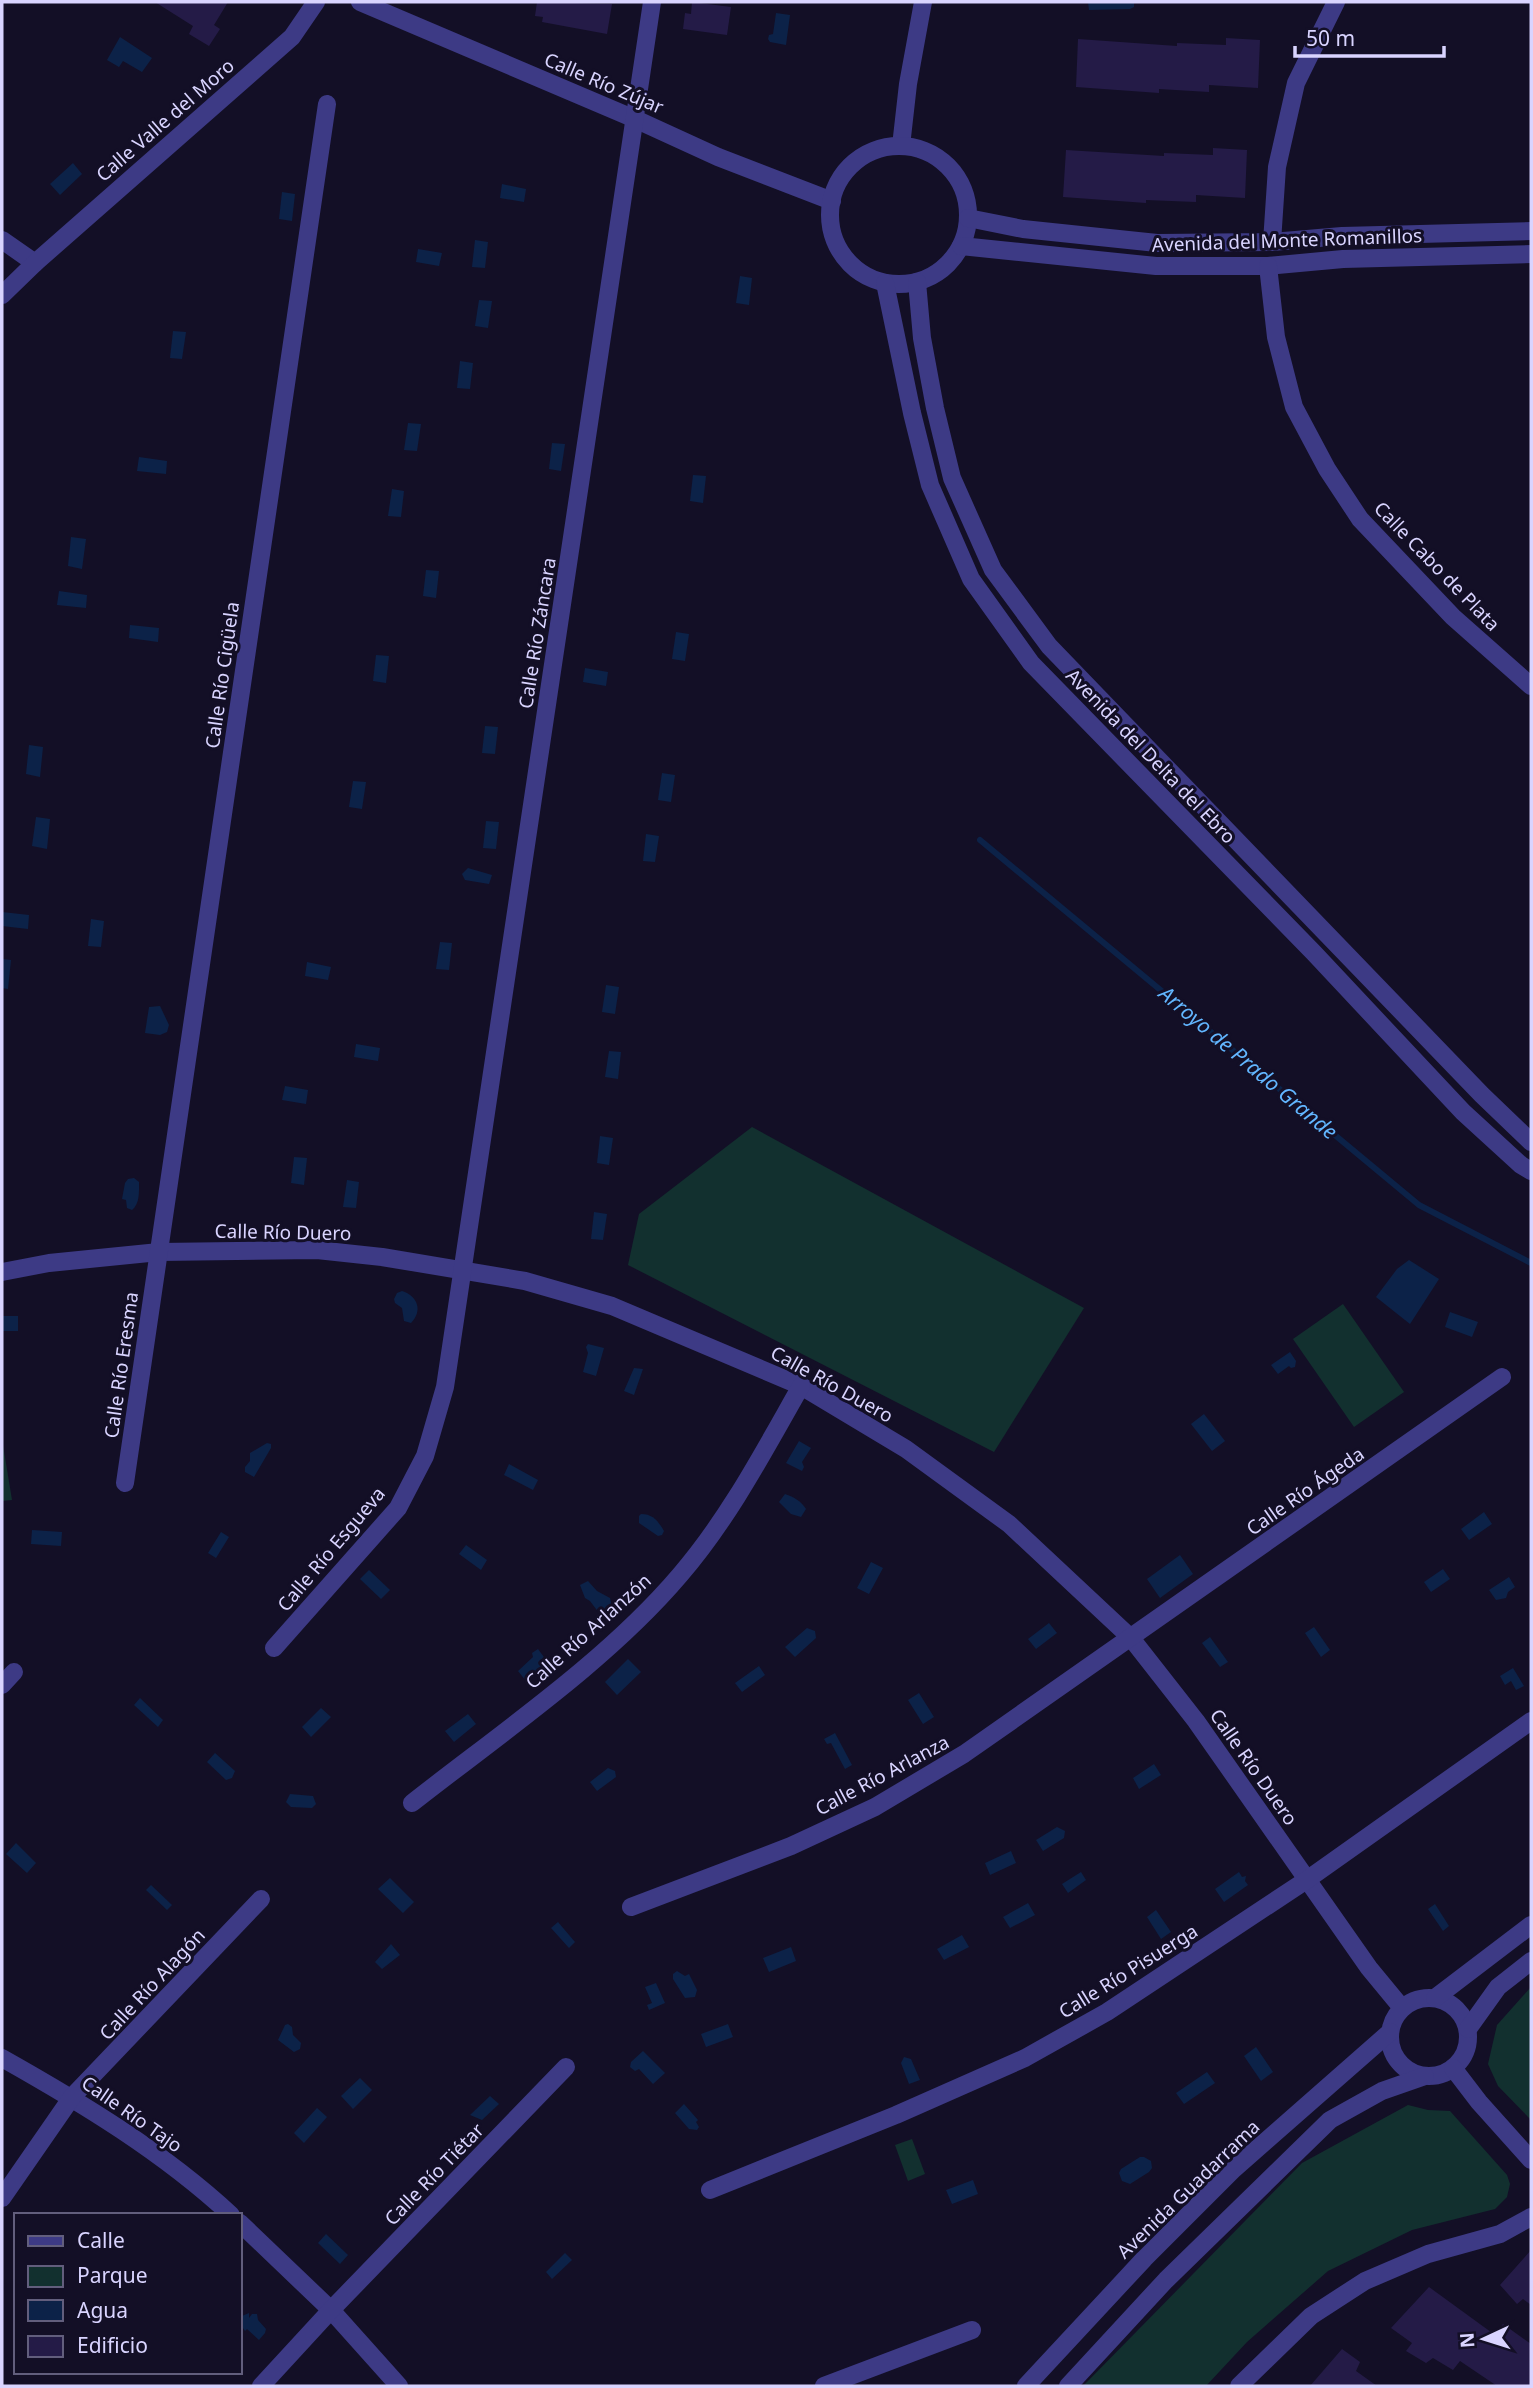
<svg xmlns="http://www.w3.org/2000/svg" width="1533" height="2388" font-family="'Noto Sans',sans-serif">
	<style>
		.green { fill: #12302f }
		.water { fill: #0c2248 }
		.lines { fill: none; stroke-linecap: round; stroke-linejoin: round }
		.stream { stroke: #0c2248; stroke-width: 6 }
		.building { fill: #241b47 }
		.minor { stroke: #3d3a85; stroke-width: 18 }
		.labels { text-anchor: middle; stroke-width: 6; stroke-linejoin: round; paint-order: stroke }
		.street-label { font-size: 19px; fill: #d9d4ff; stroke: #130f26 }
		.water-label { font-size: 21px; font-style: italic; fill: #62b6ff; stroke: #130f26 }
	</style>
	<rect width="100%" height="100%" fill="#130f26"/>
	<g class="green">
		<polygon points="752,1127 1084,1308 994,1452 628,1265 639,1214"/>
		<polygon points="1343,1304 1404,1392 1354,1427 1293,1339"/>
		<polygon points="2,1439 12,1500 2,1501"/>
		<polygon points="1531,1987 1531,2120 1498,2086 1488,2064 1497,2025"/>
		<polygon points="1408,2105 1428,2110 1450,2111 1507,2175 1510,2184 1507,2197 1495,2209 1412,2230 1328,2271 1247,2342 1206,2386 1083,2386 1302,2163"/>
		<polygon points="912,2139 925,2174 908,2181 895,2145"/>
	</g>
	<g class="water">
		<polygon points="1088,2 1134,2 1134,7 1130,9 1089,10"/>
		<polygon points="776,13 790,15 786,45 770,42 768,39 769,35 773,34"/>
		<polygon points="120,37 152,58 142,72 123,61 119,67 107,60"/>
		<polygon points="73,163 82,174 60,195 50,184"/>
		<polygon points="502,184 526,189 524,202 500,198"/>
		<polygon points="282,192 295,194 292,221 279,219"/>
		<polygon points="475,240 488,242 485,268 472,267"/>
		<polygon points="418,249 442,253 439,266 416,262"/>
		<polygon points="740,276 752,278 749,305 736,303"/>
		<polygon points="479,300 492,301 488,328 475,326"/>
		<polygon points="173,331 186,332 182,359 170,358"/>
		<polygon points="460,361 473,363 470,389 457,388"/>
		<polygon points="408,423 421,424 417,451 404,450"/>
		<polygon points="552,443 565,444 561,471 549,469"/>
		<polygon points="139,457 167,461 166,474 137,471"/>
		<polygon points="693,475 706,476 703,503 690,501"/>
		<polygon points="392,489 404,491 401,517 388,516"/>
		<polygon points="71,537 86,539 82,569 68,566"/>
		<polygon points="426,570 439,571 436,598 423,596"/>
		<polygon points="59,591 87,595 86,608 57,605"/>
		<polygon points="130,625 159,628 158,642 129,638"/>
		<polygon points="676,632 689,634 685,661 672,659"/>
		<polygon points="376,655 389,656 386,683 373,681"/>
		<polygon points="585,668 608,672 606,686 583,682"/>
		<polygon points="485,726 498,727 495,754 482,753"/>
		<polygon points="29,745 43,747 40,777 26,774"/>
		<polygon points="662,773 675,775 671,802 658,800"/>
		<polygon points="353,781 366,782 362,809 349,807"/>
		<polygon points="36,817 50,819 47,849 32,846"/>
		<polygon points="486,821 499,822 496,849 483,848"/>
		<polygon points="646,834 659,836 655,862 643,861"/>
		<polygon points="468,868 492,875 489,884 465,880 462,874"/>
		<polygon points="2,912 29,915 28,929 2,926"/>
		<polygon points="91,919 104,921 101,947 88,946"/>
		<polygon points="440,942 452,943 449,970 436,969"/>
		<polygon points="2,959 11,960 8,989 2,988"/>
		<polygon points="307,962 331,967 328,980 305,976"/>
		<polygon points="606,985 619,987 615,1014 602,1012"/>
		<polygon points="160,1006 169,1025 167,1032 160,1035 145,1033 149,1007"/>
		<polygon points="356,1044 380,1048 378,1061 354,1057"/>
		<polygon points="609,1051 621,1052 618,1079 605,1077"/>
		<polygon points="285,1086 308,1090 306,1104 282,1100"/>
		<polygon points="600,1136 613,1138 609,1165 597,1163"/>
		<polygon points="294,1157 307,1158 304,1185 291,1183"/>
		<path d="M 134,1178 L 139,1182 C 139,1191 140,1204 132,1210 L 127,1208 L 126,1200 L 122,1199 L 125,1183 L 128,1179 Z"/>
		<polygon points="347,1180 359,1182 356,1208 343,1207"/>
		<polygon points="594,1212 607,1214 603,1240 591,1239"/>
		<polygon points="1409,1260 1439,1279 1410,1324 1376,1297 1397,1269"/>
		<path d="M 402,1291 C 418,1296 423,1311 411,1323 L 404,1321 L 402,1308 L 395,1303 L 394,1299 L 397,1293 Z"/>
		<polygon points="1450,1312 1478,1322 1472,1337 1445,1327"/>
		<rect x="2" y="1316" width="16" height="15"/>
		<polygon points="588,1344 604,1348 596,1376 583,1372 588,1353 586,1347"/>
		<polygon points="1290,1352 1296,1361 1295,1367 1291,1368 1289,1366 1278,1374 1271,1365"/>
		<polygon points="634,1368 643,1369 634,1395 624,1391"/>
		<polygon points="1204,1414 1225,1441 1212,1451 1191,1424"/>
		<polygon points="799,1441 811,1448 802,1462 804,1467 802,1471 786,1463"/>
		<polygon points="267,1443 271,1444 271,1448 254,1477 245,1472 245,1467 250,1461 250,1453"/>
		<polygon points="509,1464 538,1480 533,1490 504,1475"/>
		<path d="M 785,1494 C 794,1497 801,1501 806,1509 L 801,1517 L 791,1514 L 779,1502 Z"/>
		<polygon points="1484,1512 1492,1524 1469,1540 1461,1529"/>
		<path d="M 641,1514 C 653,1514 658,1521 664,1531 L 662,1535 L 658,1536 L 639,1523 L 639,1516 Z"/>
		<polygon points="32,1530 62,1532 61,1546 31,1544"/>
		<polygon points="221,1532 229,1537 216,1558 208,1553"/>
		<polygon points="466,1545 487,1560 481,1570 459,1554"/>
		<polygon points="1180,1555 1193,1574 1160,1598 1147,1579"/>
		<polygon points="871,1562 883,1568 869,1594 857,1588"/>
		<polygon points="1443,1569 1450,1579 1431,1592 1424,1582"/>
		<polygon points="369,1570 390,1590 381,1599 360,1579"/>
		<polygon points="1509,1577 1515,1587 1508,1592 1506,1598 1496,1600 1489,1590"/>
		<polygon points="588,1581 597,1591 610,1598 612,1606 609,1611 599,1613 590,1601 585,1598 580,1585"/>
		<polygon points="1049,1623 1057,1633 1036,1649 1028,1639"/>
		<polygon points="1314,1627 1330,1650 1321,1657 1305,1633"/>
		<polygon points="807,1628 815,1631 816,1638 795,1657 785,1647"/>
		<polygon points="1210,1637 1228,1662 1220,1667 1202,1643"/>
		<polygon points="538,1649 549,1664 526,1681 518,1671 533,1657 532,1653"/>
		<polygon points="628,1659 641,1672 617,1695 605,1682"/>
		<polygon points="759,1666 765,1675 742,1692 735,1683"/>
		<polygon points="1513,1668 1524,1686 1516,1690 1511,1681 1505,1685 1500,1676"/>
		<polygon points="919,1693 934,1717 923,1724 908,1700"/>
		<polygon points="140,1698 163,1720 158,1727 134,1705"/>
		<polygon points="321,1708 331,1717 311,1737 302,1727"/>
		<polygon points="468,1714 476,1724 454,1742 445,1731"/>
		<polygon points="835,1733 852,1765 845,1769 831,1743 827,1744 824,1739"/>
		<polygon points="215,1753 235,1771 232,1778 226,1780 207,1762"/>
		<polygon points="1154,1764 1161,1775 1139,1789 1133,1778"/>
		<polygon points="608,1768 615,1771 616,1777 597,1791 590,1782"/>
		<polygon points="290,1794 313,1796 316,1804 312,1808 291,1807 286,1802"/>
		<polygon points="1057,1827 1065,1831 1064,1838 1043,1851 1036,1840"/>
		<polygon points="16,1843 36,1863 27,1873 6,1854"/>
		<polygon points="1011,1851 1016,1863 990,1875 985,1863"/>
		<polygon points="1081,1872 1086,1880 1068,1893 1062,1884"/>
		<polygon points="1239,1872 1242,1877 1246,1876 1245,1881 1248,1885 1224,1902 1215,1889"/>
		<polygon points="390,1878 414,1902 403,1913 378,1889"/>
		<polygon points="151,1885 172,1905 167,1910 146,1890"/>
		<polygon points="1028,1903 1035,1915 1010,1928 1003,1917"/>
		<polygon points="1435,1904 1449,1926 1443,1931 1428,1909"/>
		<polygon points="1156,1910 1171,1932 1161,1939 1147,1917"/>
		<polygon points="558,1922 575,1942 569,1948 551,1928"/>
		<polygon points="962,1935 969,1947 944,1960 937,1949"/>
		<polygon points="391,1944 400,1955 382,1969 375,1962"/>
		<polygon points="791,1947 796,1961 769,1972 763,1958"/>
		<polygon points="677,1971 685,1976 689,1974 697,1990 695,1997 685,1998 673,1979 673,1974"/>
		<polygon points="656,1983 665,2003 649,2010 647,2005 652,2003 645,1987"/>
		<polygon points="288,2024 292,2027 293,2035 301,2043 300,2049 294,2052 278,2040 285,2025"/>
		<polygon points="728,2024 733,2037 706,2047 701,2034"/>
		<polygon points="1256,2047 1273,2072 1261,2081 1244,2056"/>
		<polygon points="643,2051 665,2073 653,2084 639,2069 635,2071 630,2067 631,2062"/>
		<polygon points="904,2057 911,2059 920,2080 909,2084 901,2063"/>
		<polygon points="1207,2072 1215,2083 1184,2104 1176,2093"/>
		<polygon points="360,2078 372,2090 353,2109 341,2096"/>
		<polygon points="490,2096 499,2104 482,2120 470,2115"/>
		<polygon points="684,2104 698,2120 696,2122 699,2127 697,2130 689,2129 675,2113"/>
		<polygon points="317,2108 327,2117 304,2143 294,2133"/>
		<polygon points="1140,2157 1144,2157 1151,2161 1152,2168 1149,2172 1130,2184 1122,2181 1119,2173 1121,2169"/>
		<polygon points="973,2180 978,2194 952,2204 946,2190"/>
		<polygon points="326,2234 348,2255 340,2264 318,2243"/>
		<polygon points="565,2253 572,2260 552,2279 546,2272"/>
		<polygon points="249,2313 249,2318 252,2314 257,2314 258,2320 266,2329 265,2333 259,2340 247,2329 245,2331 241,2325 242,2316"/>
	</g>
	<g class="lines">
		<polyline class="stream" points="980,840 1419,1205 1531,1263"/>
	</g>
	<g class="building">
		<polygon points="155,2 228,2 214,25 220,29 209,46 189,34 193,26"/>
		<polygon points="537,2 612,4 607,34 542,22 543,17 535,16"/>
		<polygon points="692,2 731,7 727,35 683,29 685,13 691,14"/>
		<polygon points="1226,38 1260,40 1258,88 1209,85 1209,92 1159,89 1159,93 1076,87 1078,39 1177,46 1177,43 1226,45"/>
		<polygon points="1213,148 1247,150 1245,198 1196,195 1196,202 1146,200 1146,203 1063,197 1066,150 1164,156 1164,153 1213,155"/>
		<polygon points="1531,2250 1531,2305 1523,2299 1517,2304 1500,2285"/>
		<polygon points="1429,2287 1495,2335 1503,2324 1531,2344 1531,2386 1497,2386 1460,2361 1453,2370 1433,2358 1426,2363 1406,2351 1412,2343 1391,2328"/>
		<polygon points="1342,2349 1360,2362 1356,2371 1377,2386 1310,2386"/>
	</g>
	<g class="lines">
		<g class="minor">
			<polyline points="360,2 635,119 718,157 832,201"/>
			<polyline points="901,146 908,84 923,2"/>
			<circle cx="899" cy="215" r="69"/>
			<polyline points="968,218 1023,229 1157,243 1272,242 1342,236 1531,231"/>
			<polyline points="2,240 35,263"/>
			<polyline points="1272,242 1277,167 1296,83 1336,2"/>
			<polyline points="961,246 1156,266 1268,266 1343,259 1531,254"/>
			<polyline points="1268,266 1276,337 1294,407 1327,469 1360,519 1453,617 1531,686"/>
			<polyline points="917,282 922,338 935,408 952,478 993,570 1049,646 1482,1095 1531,1142"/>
			<polyline points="885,283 912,413 930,485 971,579 1031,663 1314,953 1463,1112 1521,1165 1531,1171"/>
			<polyline points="2,295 35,263 292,37 316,2"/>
			<polyline points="2,1272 49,1263 159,1252 317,1250 382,1257 525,1281 612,1306 801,1386 906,1449 1009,1524 1131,1638 1196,1721 1369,1968 1402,2008"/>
			<polyline points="125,1483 327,104"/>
			<polyline points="274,1648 398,1508 425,1456 445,1387 652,2"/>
			<polyline points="2,1685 14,1672"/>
			<path d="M 412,1803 C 501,1733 607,1661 680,1575 C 729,1518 764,1451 801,1386"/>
			<polyline points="631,1907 791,1846 875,1807 964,1754 1502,1377"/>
			<circle cx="1429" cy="2037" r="39"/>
			<polyline points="1435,1998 1531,1925"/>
			<polyline points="1468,2029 1498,1987 1531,1961"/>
			<path d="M 2,2058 C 82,2103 163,2152 231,2215"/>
			<polyline points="1453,2068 1479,2102 1531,2160"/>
			<polyline points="710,2190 896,2115 1025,2058 1107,2012 1308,1879 1531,1721"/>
			<polyline points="2,2198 72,2097 261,1899"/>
			<polyline points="240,2223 331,2310 399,2386"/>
			<polyline points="261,2386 331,2310 566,2067"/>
			<polyline points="824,2386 972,2330"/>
			<polyline points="1026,2386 1144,2259 1234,2169 1390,2032"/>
			<polyline points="1068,2386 1166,2280 1330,2120 1382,2091 1425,2076"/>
			<polyline points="1239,2386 1311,2316 1365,2281 1428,2254 1500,2234 1531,2217"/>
		</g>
	</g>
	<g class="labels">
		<g class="street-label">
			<text transform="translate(604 83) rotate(23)" y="7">Calle Río Zújar</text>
			<text transform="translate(165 120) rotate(-41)" y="7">Calle Valle del Moro</text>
			<text transform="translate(1287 240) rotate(-2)" y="7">Avenida del Monte Romanillos</text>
			<text transform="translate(1437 566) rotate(46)" y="7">Calle Cabo de Plata</text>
			<text transform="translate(537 633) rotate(-81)" y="7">Calle Río Záncara</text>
			<text transform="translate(222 675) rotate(-82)" y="7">Calle Río Cigüela</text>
			<text transform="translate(1151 756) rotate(46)" y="7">Avenida del Delta del Ebro</text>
			<text transform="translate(283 1232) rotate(1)" y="7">Calle Río Duero</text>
			<text transform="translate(121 1365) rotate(-82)" y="7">Calle Río Eresma</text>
			<text transform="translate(832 1384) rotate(29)" y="7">Calle Río Duero</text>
			<text transform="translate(1305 1491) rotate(-35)" y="7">Calle Río Ágeda</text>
			<text transform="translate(331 1549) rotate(-50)" y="7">Calle Río Esgueva</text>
			<text transform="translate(588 1631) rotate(-42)" y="7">Calle Río Arlanzón</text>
			<text transform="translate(1254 1767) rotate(55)" y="7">Calle Río Duero</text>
			<text transform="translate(882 1775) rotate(-28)" y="7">Calle Río Arlanza</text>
			<text transform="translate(1128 1971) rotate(-32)" y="7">Calle Río Pisuerga</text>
			<text transform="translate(152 1984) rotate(-47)" y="7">Calle Río Alagón</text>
			<text transform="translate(132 2114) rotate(35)" y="7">Calle Río Tajo</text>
			<text transform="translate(434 2174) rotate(-46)" y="7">Calle Río Tiétar</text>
			<text transform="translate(1188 2189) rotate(-44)" y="7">Avenida Guadarrama</text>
		</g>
		<g class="water-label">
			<text transform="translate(1248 1063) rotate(40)" y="7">Arroyo de Prado Grande</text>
		</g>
	</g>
	<rect width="1533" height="2388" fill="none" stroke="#d9d4ff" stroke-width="7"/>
	<rect x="14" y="2213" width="228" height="161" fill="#130f26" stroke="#625e7d" stroke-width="2"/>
	<rect x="28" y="2236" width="35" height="10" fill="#3d3a85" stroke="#625e7d" stroke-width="2"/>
	<text x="77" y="2248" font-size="21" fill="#d9d4ff">Calle</text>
	<rect x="28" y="2266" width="35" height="21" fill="#12302f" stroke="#625e7d" stroke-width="2"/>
	<text x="77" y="2283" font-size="21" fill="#d9d4ff">Parque</text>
	<rect x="28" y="2300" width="35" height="21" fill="#0c2248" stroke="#625e7d" stroke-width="2"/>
	<text x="77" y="2318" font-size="21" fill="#d9d4ff">Agua</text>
	<rect x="28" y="2336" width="35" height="21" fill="#241b47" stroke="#625e7d" stroke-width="2"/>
	<text x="77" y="2353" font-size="21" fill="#d9d4ff">Edificio</text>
	<g transform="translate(1484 2339) rotate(266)" stroke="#130f26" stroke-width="5" paint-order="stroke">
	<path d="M0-5L12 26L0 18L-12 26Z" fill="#d9d4ff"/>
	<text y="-10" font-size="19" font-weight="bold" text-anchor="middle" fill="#d9d4ff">N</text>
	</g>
	<path d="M1295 46v10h149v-10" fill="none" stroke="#d9d4ff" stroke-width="3.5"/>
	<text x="1306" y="46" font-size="21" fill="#d9d4ff" stroke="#130f26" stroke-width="5" paint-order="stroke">50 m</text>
</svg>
